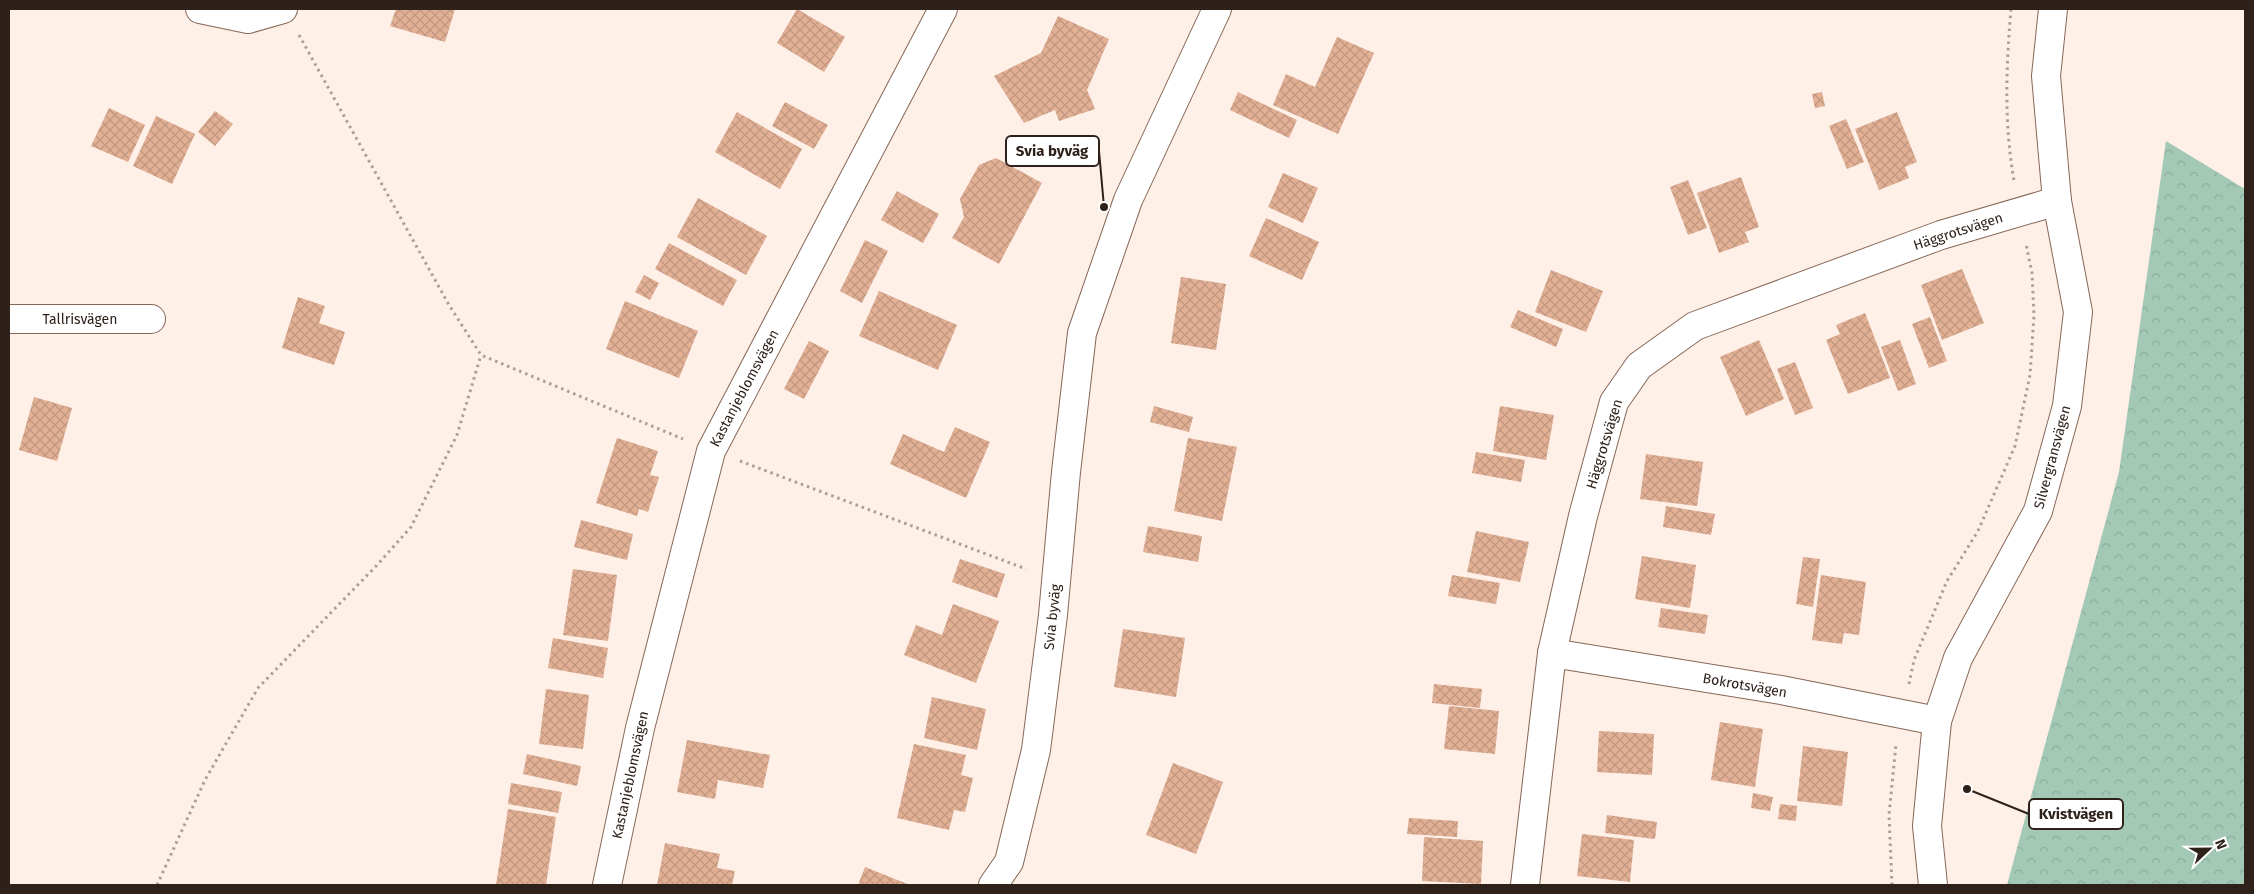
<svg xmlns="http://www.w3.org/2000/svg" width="2254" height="894" font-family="'Fira Sans',sans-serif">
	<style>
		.forest { fill: url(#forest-crowns) }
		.building { fill: url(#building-cross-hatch) }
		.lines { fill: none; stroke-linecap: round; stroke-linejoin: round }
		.minor-casing { stroke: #866756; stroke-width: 30 }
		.tertiary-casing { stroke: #866756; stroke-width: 30 }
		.path { stroke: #ac9e96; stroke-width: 3; stroke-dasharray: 2.5 4; stroke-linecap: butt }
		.minor { stroke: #fff; stroke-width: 28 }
		.tertiary { stroke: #fff; stroke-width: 28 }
		.labels { text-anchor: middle; stroke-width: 4; stroke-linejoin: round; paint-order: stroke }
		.street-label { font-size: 14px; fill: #2e211a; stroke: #fff }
		.leader { fill: none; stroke: #2e211a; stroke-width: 2 }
		.callout-dot { fill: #2e211a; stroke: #fff; stroke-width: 2 }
		.callout { fill: #fff; stroke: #2e211a; stroke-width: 2 }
		.callout-label { font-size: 15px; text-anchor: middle; font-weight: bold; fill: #2e211a }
	</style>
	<defs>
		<pattern id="forest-crowns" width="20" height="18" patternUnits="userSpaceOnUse" patternTransform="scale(1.25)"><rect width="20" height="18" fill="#a3c9b6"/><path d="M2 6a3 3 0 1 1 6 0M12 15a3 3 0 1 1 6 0" fill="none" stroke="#8dac9c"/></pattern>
		<pattern id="building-cross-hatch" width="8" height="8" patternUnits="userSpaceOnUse" patternTransform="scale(1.25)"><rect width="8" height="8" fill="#e2b095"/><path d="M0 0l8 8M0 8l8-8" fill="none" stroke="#c29780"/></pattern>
	</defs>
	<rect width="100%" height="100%" fill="#feefe7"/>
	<polygon class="forest" points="2166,141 2245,189 2245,885 2007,885 2119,472"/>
	<g class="building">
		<polygon points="396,9 455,9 445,42 390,26"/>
		<polygon points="797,9 845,37 824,72 777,43"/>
		<polygon points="1058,16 1109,39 1087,90 1095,109 1059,121 1055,110 1024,123 994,76 1041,53"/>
		<polygon points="1337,37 1374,53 1338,134 1273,105 1286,74 1315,87"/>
		<polygon points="1238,92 1297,120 1289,138 1230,110"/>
		<polygon points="1822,92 1825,106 1815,108 1812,94"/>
		<polygon points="785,102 828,125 814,149 772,126"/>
		<polygon points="109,108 145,125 128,162 91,146"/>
		<polygon points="215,111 233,124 215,146 198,132"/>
		<polygon points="737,112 802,149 780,189 715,152"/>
		<polygon points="1897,112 1917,162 1905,167 1909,178 1879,190 1855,129"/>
		<polygon points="156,116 195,134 172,184 133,166"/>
		<polygon points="1846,119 1864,162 1847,169 1829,126"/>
		<polygon points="996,158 1042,183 999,264 952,238 964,217 960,199 979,165"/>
		<polygon points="1283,173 1318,188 1303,223 1268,207"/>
		<polygon points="1741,177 1759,227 1745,232 1749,242 1719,253 1697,193"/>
		<polygon points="1688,180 1707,228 1688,235 1670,187"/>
		<polygon points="897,191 939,214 923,243 881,220"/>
		<polygon points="698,198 767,236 746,275 677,237"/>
		<polygon points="1266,218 1319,242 1302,280 1249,256"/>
		<polygon points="865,240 888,251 862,303 840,291"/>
		<polygon points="669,243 737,280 723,306 655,269"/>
		<polygon points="1962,269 1984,323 1942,340 1921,285"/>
		<polygon points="1551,270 1603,291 1586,332 1535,312"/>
		<polygon points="644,275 659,283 650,300 635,292"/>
		<polygon points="1181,277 1226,284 1216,350 1171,343"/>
		<polygon points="879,291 957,325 938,370 859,336"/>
		<polygon points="298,297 325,306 319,323 345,332 334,365 282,348"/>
		<polygon points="625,301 698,331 679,378 606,349"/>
		<polygon points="1518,310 1563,329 1556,347 1510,327"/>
		<polygon points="1865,313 1890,378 1848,394 1826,340 1840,334 1836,325"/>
		<polygon points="1930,317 1947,361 1929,368 1912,324"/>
		<polygon points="1759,340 1784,399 1746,416 1720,357"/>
		<polygon points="1900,340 1916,384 1898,391 1881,347"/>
		<polygon points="809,341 829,351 804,399 784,389"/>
		<polygon points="1795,362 1813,408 1795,415 1777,369"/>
		<polygon points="34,397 72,408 57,461 19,450"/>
		<polygon points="1154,406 1193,417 1189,432 1150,422"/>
		<polygon points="1500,406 1554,415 1546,460 1493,451"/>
		<polygon points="955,427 990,442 966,498 890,464 903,434 944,452"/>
		<polygon points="617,438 658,451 650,475 659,477 648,512 639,509 637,516 596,503"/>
		<polygon points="1188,438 1237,447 1222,521 1174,511"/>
		<polygon points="1476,452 1525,460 1521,482 1472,473"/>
		<polygon points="1646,454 1703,462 1697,506 1640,499"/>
		<polygon points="1666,506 1715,514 1711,535 1663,527"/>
		<polygon points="581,520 633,534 627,560 574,547"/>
		<polygon points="1148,526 1202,536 1198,562 1143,552"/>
		<polygon points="1476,531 1529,542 1520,582 1467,572"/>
		<polygon points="1642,556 1696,565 1690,608 1635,599"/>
		<polygon points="1803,557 1820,559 1813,607 1796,604"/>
		<polygon points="960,559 1005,574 997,598 952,582"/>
		<polygon points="573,569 617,575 608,641 563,635"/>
		<polygon points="1452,575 1500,583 1496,604 1448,596"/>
		<polygon points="1821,575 1866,582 1859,635 1844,633 1842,644 1812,640"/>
		<polygon points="953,604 999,621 976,683 904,655 916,625 942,635"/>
		<polygon points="1661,608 1708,615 1705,634 1658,627"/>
		<polygon points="1123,629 1185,638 1176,697 1114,687"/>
		<polygon points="553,638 608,648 603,678 548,668"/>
		<polygon points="1434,684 1482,689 1480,708 1432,703"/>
		<polygon points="546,689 589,695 583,749 539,744"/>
		<polygon points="932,697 986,709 977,750 924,738"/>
		<polygon points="1449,706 1499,711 1495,754 1444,749"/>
		<polygon points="1720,722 1763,729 1755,787 1711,780"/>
		<polygon points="1599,731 1654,734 1652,775 1597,772"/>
		<polygon points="687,740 770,755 763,788 718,780 715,799 677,792"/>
		<polygon points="914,744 966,755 961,775 973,778 965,812 954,810 949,830 897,818"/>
		<polygon points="1803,746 1848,752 1842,806 1797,801"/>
		<polygon points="527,754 581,766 577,786 523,774"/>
		<polygon points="1173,763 1223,782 1196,854 1146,835"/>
		<polygon points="511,783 562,792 558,813 508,804"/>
		<polygon points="1753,793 1773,797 1770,811 1751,808"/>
		<polygon points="1780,804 1797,806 1796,821 1778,819"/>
		<polygon points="508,809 556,817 546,885 496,885"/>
		<polygon points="1607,815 1657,822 1655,839 1605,833"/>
		<polygon points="1409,818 1458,821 1457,837 1407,834"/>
		<polygon points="1582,834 1634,840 1630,882 1577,876"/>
		<polygon points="1424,837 1483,841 1481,884 1422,881"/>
		<polygon points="665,843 720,854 717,868 735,871 732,885 657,885"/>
		<polygon points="865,867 910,885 858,885"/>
	</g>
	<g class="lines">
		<defs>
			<g id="minor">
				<polyline points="200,9 248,19 283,9"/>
				<polyline points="9,319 151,319"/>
				<polyline points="1552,653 1781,690 1937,721"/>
				<polyline points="607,885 640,728 711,451 943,9"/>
				<polyline points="993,885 1009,862 1036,750 1053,615 1066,472 1082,333 1128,200 1217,9"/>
				<polyline points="1525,885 1552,653 1583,516 1614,402 1639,366 1695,326 1941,235 2057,201"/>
			</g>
			<polyline id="tertiary" points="1933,885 1927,826 1937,721 1958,658 2038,511 2067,406 2078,312 2057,201 2046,76 2053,9"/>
		</defs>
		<use href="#minor" class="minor-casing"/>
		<use href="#tertiary" class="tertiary-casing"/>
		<g class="path">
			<path d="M 2011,9 C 2006,67 2004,123 2014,181"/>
			<polyline points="299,35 449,305 481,355 683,439"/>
			<polyline points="740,461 1026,569"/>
			<polyline points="1909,684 1914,660 1947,581 1978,531 2015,446 2030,375 2034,315 2032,273 2026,244"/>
			<polyline points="157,885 205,780 258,688 378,564 411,527 457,435 481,355"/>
			<polyline points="1892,885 1889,815 1896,744"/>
		</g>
		<use href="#minor" class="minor"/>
		<use href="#tertiary" class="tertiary"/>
	</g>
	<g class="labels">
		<g class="street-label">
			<text transform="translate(1958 231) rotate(-18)" y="5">Häggrotsvägen</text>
			<text x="80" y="324">Tallrisvägen</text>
			<text transform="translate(744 388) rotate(-62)" y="5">Kastanjeblomsvägen</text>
			<text transform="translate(1604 444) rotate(-73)" y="5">Häggrotsvägen</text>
			<text transform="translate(2052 457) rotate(-75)" y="5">Silvergransvägen</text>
			<text transform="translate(1052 617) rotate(-84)" y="5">Svia byväg</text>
			<text transform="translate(1745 685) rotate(10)" y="5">Bokrotsvägen</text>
			<text transform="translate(630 775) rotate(-78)" y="5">Kastanjeblomsvägen</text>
		</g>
	</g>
	<path class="leader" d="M1104 207L1099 151M1967 789L2029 814"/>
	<g class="callout-dot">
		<circle cx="1104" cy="207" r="5"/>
		<circle cx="1967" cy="789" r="5"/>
	</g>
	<g class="callout">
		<rect x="1006" y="136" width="93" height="30" rx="5"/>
		<rect x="2029" y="799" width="94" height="30" rx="5"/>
	</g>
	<g class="callout-label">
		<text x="1052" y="156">Svia byväg</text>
		<text x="2076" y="819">Kvistvägen</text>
	</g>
	<rect width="2254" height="894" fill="none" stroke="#2e211a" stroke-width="20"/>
	<g transform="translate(2209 849) rotate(68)" stroke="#ffffff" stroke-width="4" paint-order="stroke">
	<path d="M0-4L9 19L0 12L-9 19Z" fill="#2e211a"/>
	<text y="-8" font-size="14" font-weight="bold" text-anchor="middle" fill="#2e211a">N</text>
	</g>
</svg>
